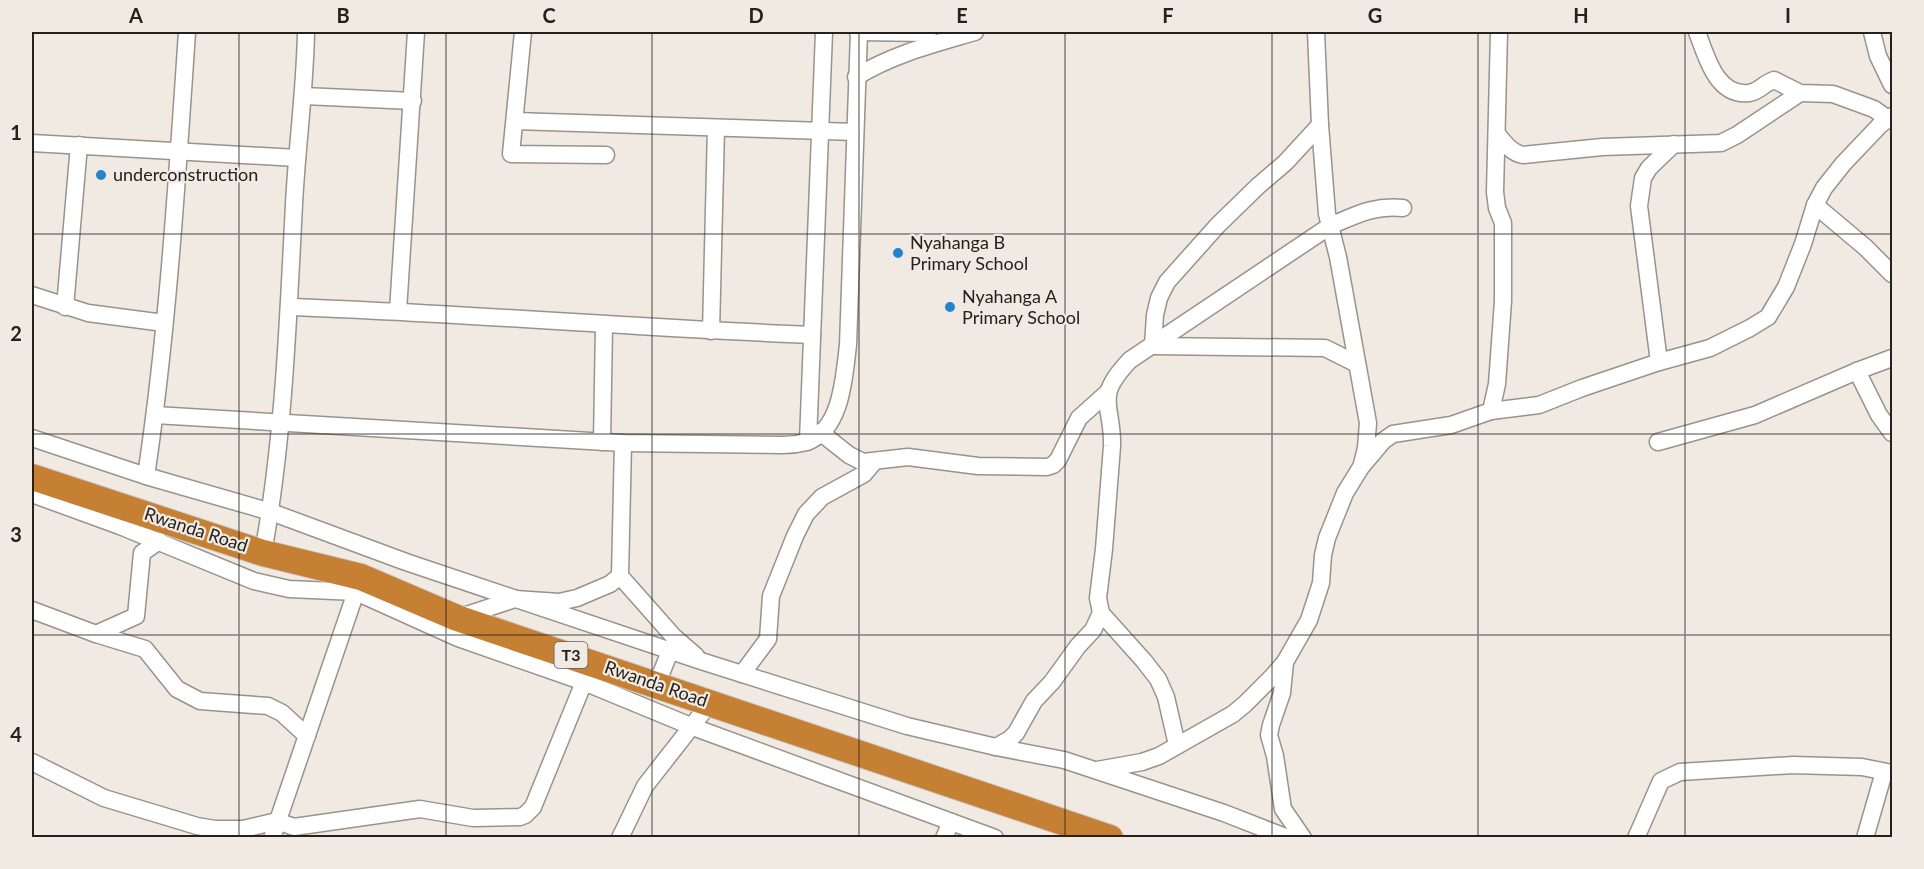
<svg xmlns="http://www.w3.org/2000/svg" width="1924" height="869" font-family="Lato,sans-serif">
	<style>
		.lines { fill: none; stroke-linecap: round; stroke-linejoin: round }
		.minor-casing { stroke: #9a928c; stroke-width: 19 }
		.highway-casing { stroke: #cacac9; stroke-width: 28 }
		.minor { stroke: #fff; stroke-width: 16 }
		.highway { stroke: #c68034; stroke-width: 26 }
		.grid { fill: none; stroke: #24211e; stroke-width: 1.5; stroke-opacity: 0.55 }
		.poi-dot { fill: #2283cf; stroke: #f1eae3; stroke-width: 2 }
		.labels { text-anchor: middle; stroke-width: 4.5; stroke-linejoin: round; paint-order: stroke }
		.shield { fill: #f1eae3; stroke: #625d59; stroke-width: 1.5 }
		.shield-label { font-size: 16px; font-weight: bold; fill: #24211e }
		.poi-label { font-size: 18px; fill: #24211e; stroke: #f1eae3; text-anchor: start }
		.street-label { font-size: 18px; fill: #24211e; stroke: #f1eae3 }
		.neatline { fill: none; stroke: #24211e; stroke-width: 2 }
		.grid-label { font-size: 20px; text-anchor: middle; font-weight: bold; fill: #24211e }
	</style>
	<rect width="100%" height="100%" fill="#f1eae3"/>
	<g class="lines">
		<defs>
			<g id="minor">
				<polyline points="523,32 511,154 606,155"/>
				<polyline points="858,32 928,33"/>
				<polyline points="1316,32 1320,125 1327,214 1338,257 1368,423 1366,448 1362,464"/>
				<path d="M 1697,32 C 1706,55 1716,97 1749,93 C 1759,92 1764,83 1774,80 L 1800,93 L 1833,94 L 1874,109 L 1888,119"/>
				<polyline points="1872,32 1878,56 1892,85"/>
				<path d="M 856,77 C 893,54 934,44 975,32"/>
				<polyline points="304,96 413,101"/>
				<polyline points="515,121 855,132"/>
				<polyline points="1320,125 1285,163 1258,186 1217,226 1167,282 1159,298 1155,315 1153,346 1325,348 1357,364"/>
				<path d="M 1497,134 C 1504,142 1511,153 1523,155 L 1602,147 L 1721,143 L 1737,135 L 1800,93"/>
				<polyline points="32,143 297,158"/>
				<polyline points="1815,205 1865,247 1892,274"/>
				<polyline points="32,295 88,313 164,323"/>
				<polyline points="65,307 79,145"/>
				<path d="M 289,307 C 463,313 637,328 812,335"/>
				<polyline points="398,311 416,32"/>
				<polyline points="711,331 716,128"/>
				<polyline points="1659,362 1639,206 1643,178 1649,168 1674,144"/>
				<polyline points="1857,371 1879,415 1892,433"/>
				<polyline points="1491,411 1497,384 1503,301 1503,223 1497,208 1495,192 1499,32"/>
				<path d="M 155,415 L 623,443 L 783,445 C 791,445 799,444 807,442 C 842,429 844,377 848,345 L 859,32"/>
				<polyline points="820,432 849,455 863,462 908,457 978,466 1047,467 1053,465 1058,460 1079,418 1107,393"/>
				<polyline points="32,438 146,476 271,512 406,562 701,661 907,726 996,747 1064,760 1224,813 1288,838"/>
				<polyline points="808,441 824,32"/>
				<polyline points="602,442 604,325"/>
				<polyline points="1658,442 1755,415 1857,371 1892,358"/>
				<polyline points="623,443 620,576 674,637 696,656"/>
				<path d="M 146,476 C 168,329 177,180 187,32"/>
				<polyline points="32,494 120,526 254,581 289,589 356,592 458,638 584,682 693,727 995,838"/>
				<path d="M 263,553 C 284,438 288,320 294,204 C 297,146 305,89 306,32"/>
				<polyline points="32,610 96,634 145,649 177,689 200,701 268,706 282,713 307,736"/>
				<polyline points="457,618 515,599 559,602 577,598 610,584 620,576"/>
				<polyline points="96,634 136,616 142,553 159,541"/>
				<polyline points="1285,662 1282,693 1271,725 1269,735 1275,756 1283,809 1303,838"/>
				<polyline points="742,674 768,639 771,596 795,536 806,514 822,497 864,474 874,462"/>
				<polyline points="657,684 670,651"/>
				<path d="M 1177,745 L 1166,697 L 1158,679 L 1144,661 L 1101,613 L 1098,598 L 1104,549 L 1112,446 C 1113,403 1093,399 1130,360 L 1330,226 C 1356,215 1374,205 1403,208"/>
				<polyline points="996,747 1010,739 1016,733 1034,701 1052,682 1078,646 1093,630 1101,613"/>
				<polyline points="32,762 104,798 197,826 215,829 243,829 277,821 294,827 420,809 473,818 520,817 525,815 533,807 584,682"/>
				<polyline points="1097,770 1142,762 1159,756 1233,714 1245,704 1273,676 1285,662 1309,620 1321,583 1323,555 1327,538 1345,493 1361,467 1383,441 1393,434 1451,425 1491,411 1539,405 1582,388 1659,362 1710,348 1750,328 1768,317 1786,287 1803,244 1815,205 1824,188 1843,164 1880,125 1892,116"/>
				<polyline points="272,838 359,583"/>
				<polyline points="620,838 645,786 710,703"/>
				<polyline points="944,838 951,822"/>
				<polyline points="1636,838 1661,781 1680,772 1793,765 1862,767 1892,773"/>
				<polyline points="1865,838 1884,772"/>
			</g>
			<polyline id="highway" points="32,477 263,553 361,577 457,618 1110,838"/>
		</defs>
		<use href="#minor" class="minor-casing"/>
		<use href="#highway" class="highway-casing"/>
		<use href="#minor" class="minor"/>
		<use href="#highway" class="highway"/>
	</g>
	<path class="grid" d="M 239,32 L 239,838M 446,32 L 446,838M 652,32 L 652,838M 859,32 L 859,838M 1065,32 L 1065,838M 1272,32 L 1272,838M 1478,32 L 1478,838M 1685,32 L 1685,838M 32,234 L 1892,234M 32,434 L 1892,434M 32,635 L 1892,635"/>
	<g class="poi-dot">
		<circle cx="101" cy="175" r="6"/>
		<circle cx="898" cy="253" r="6"/>
		<circle cx="950" cy="307" r="6"/>
	</g>
	<g class="labels">
		<rect class="shield" x="554.5" y="642" width="33" height="26" rx="4.5"/>
		<g class="shield-label">
			<text x="571" y="661">T3</text>
		</g>
		<g class="poi-label">
			<text x="113" y="181">underconstruction</text>
			<text x="910" y="249">Nyahanga B<tspan x="910" dy="21">Primary School</tspan></text>
			<text x="962" y="303">Nyahanga A<tspan x="962" dy="21">Primary School</tspan></text>
		</g>
		<g class="street-label">
			<text transform="translate(196 530) rotate(18)" y="6">Rwanda Road</text>
			<text transform="translate(656 684) rotate(19)" y="6">Rwanda Road</text>
		</g>
	</g>
	<rect width="1924" height="869" fill="none" stroke="#f1eae3" stroke-width="66"/>
	<rect x="33" y="33" width="1858" height="803" class="neatline"/>
	<g class="grid-label">
		<text x="136" y="23">A</text>
		<text x="343" y="23">B</text>
		<text x="549" y="23">C</text>
		<text x="756" y="23">D</text>
		<text x="962" y="23">E</text>
		<text x="1168" y="23">F</text>
		<text x="1375" y="23">G</text>
		<text x="1581" y="23">H</text>
		<text x="1788" y="23">I</text>
		<text x="16" y="140">1</text>
		<text x="16" y="341">2</text>
		<text x="16" y="542">3</text>
		<text x="16" y="742">4</text>
	</g>
</svg>
